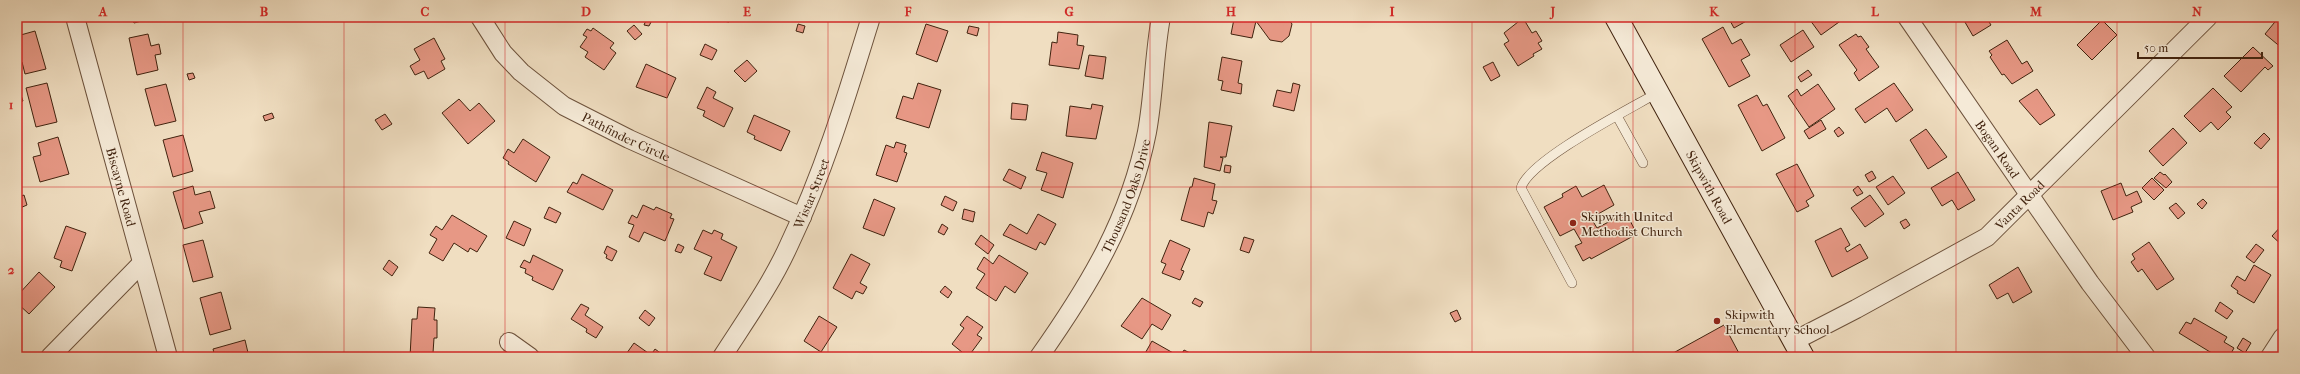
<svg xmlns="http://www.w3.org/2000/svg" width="2300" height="374" font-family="'IM FELL French Canon',serif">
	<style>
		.building { fill: #e79885; stroke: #41230f }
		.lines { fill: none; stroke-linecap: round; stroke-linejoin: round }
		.service-casing { stroke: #6d523c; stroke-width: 10 }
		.minor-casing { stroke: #6d523c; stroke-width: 20 }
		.secondary-casing { stroke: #41230f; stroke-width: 24 }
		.service { stroke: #f5ead7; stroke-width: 9 }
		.minor { stroke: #f5ead7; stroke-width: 18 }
		.secondary { stroke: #f5ead7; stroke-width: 22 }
		.grid { fill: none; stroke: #d62828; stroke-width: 1; stroke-opacity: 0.55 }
		.poi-dot { fill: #8f2418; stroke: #f5ead7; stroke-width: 1.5 }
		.labels { text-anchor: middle; stroke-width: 3; stroke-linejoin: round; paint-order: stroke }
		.street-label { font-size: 13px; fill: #41230f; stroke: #f5ead7 }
		.poi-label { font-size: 13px; fill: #41230f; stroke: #f5ead7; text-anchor: start }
		.neatline { fill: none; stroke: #d62828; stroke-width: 1.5 }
		.grid-label { font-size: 13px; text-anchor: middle; font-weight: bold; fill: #d62828 }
	</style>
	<rect width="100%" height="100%" fill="#f0dec1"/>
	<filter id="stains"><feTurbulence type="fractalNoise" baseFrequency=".005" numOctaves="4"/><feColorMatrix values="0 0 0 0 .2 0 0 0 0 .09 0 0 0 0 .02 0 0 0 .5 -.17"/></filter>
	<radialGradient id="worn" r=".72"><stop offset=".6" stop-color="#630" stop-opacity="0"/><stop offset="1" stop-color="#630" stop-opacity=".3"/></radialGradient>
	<g class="building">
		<polygon points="131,17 153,17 153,18 134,23"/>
		<polygon points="724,17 730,17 729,22 723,21"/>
		<polygon points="1223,17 1287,17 1292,24 1289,36 1282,42 1270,40 1256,21 1252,38 1231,34 1234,19"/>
		<polygon points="1728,17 1749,17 1750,19 1734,28"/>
		<polygon points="1814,17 1846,17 1821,35 1810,20"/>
		<polygon points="1962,17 1986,17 1991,25 1973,36"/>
		<polygon points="2279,17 2283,17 2283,49 2265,34"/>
		<polygon points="647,18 652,20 649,26 644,25"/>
		<polygon points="1523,18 1532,33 1536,31 1542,41 1538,43 1542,49 1533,54 1534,56 1518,66 1504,44 1509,41 1504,33"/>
		<polygon points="2102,20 2117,35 2092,60 2077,45"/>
		<polygon points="798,24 805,26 803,33 796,31"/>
		<polygon points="926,24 948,31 937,62 916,54"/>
		<polygon points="634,25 642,34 635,40 627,31"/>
		<polygon points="969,26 979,28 977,36 967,33"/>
		<polygon points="1723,27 1732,44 1741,39 1750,55 1741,60 1750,76 1729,87 1702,39"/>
		<polygon points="593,28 614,43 610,48 616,53 604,70 585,57 588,52 580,47 587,37 583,35 587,29 591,31"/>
		<polygon points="1803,30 1814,47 1791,62 1780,45"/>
		<polygon points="35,31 46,69 25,74 22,62 17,63 17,36"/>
		<polygon points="1058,32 1078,35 1077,45 1084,46 1079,69 1049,65 1052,42 1057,43"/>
		<polygon points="148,34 151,46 159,44 161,54 155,55 158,70 137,75 129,38"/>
		<polygon points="1856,34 1858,37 1861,36 1869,47 1866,49 1879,67 1859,81 1854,73 1857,70 1839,45"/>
		<polygon points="434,38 445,59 441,61 445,69 428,79 424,71 415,75 410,66 420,60 414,49"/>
		<polygon points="2007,40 2022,64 2027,61 2033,71 2012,84 2004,74 2002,75 1990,57 1992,55 1989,51"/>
		<polygon points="705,44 717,50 712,60 700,55"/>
		<polygon points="2253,47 2273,66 2268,70 2265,67 2241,92 2224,76"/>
		<polygon points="1089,55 1106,57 1103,79 1085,76"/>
		<polygon points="1222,57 1242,61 1238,83 1242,84 1241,94 1221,90 1223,81 1218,80"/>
		<polygon points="747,60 757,71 745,82 734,71"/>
		<polygon points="1493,62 1500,76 1491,81 1483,67"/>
		<polygon points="646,64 676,78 667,98 636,87"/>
		<polygon points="1808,70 1812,75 1801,82 1798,77"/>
		<polygon points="193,73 195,78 189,80 187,74"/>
		<polygon points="17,83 23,101 17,103"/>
		<polygon points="47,83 57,122 36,127 26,88"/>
		<polygon points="918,83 941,90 929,128 896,118 903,96 913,99"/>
		<polygon points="1293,83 1300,85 1294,111 1273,106 1277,90 1291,93"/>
		<polygon points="1894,83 1913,110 1896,122 1887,108 1865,123 1855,109"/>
		<polygon points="166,84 176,121 155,126 145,89"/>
		<polygon points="1818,84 1835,109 1809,127 1788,96 1797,89 1801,96"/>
		<polygon points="707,87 716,92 713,98 733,108 724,127 703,116 705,111 697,108"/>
		<polygon points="2213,88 2232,107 2226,112 2231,117 2218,130 2211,122 2200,132 2184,116"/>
		<polygon points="2037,89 2055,115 2040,125 2019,101"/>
		<polygon points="1757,95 1763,106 1767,104 1785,138 1762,151 1738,105"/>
		<polygon points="459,99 470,111 479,103 495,121 468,144 442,113"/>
		<polygon points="1012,103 1028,105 1026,120 1011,119"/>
		<polygon points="1092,104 1103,106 1096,139 1066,136 1070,106 1091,109"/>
		<polygon points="272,113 274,118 265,121 263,116"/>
		<polygon points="385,114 392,124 382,130 375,120"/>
		<polygon points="754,115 790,131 781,151 754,139 755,136 747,132"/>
		<polygon points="1821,120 1826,129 1809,139 1804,131"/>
		<polygon points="1209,122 1232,126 1226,157 1220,157 1223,158 1220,171 1204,167"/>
		<polygon points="1839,127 1844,133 1838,137 1834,131"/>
		<polygon points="2173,128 2187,143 2163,166 2149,151"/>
		<polygon points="1926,129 1947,157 1928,169 1910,140"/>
		<polygon points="2264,133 2270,139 2261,149 2254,143"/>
		<polygon points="183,135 193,171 173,177 163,140"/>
		<polygon points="58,137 69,174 40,182 33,157 41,155 38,143"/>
		<polygon points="523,139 550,157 536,182 508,164 509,162 503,158 508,149 514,153"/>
		<polygon points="896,142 906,145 904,152 907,153 897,182 876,175 886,145 894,148"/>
		<polygon points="1042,152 1073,163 1063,198 1041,190 1047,173 1036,170"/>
		<polygon points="1797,164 1814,196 1806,201 1809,206 1797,212 1776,174"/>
		<polygon points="1225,165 1231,166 1230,173 1224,172"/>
		<polygon points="1009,169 1026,177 1021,189 1003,180"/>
		<polygon points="1872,171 1876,178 1869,182 1865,175"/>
		<polygon points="1958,172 1975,200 1958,210 1952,200 1942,206 1931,188"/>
		<polygon points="2160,172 2164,175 2165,174 2172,182 2166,188 2154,178"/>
		<polygon points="582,174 613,190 603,210 567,192 573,182 577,184"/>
		<polygon points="1893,176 1905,193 1888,205 1876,187"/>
		<polygon points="1194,178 1215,184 1212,200 1217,201 1213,214 1208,212 1204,227 1181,220 1190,187 1192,187"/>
		<polygon points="2152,178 2164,190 2154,200 2142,188"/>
		<polygon points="2121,183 2126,196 2137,191 2142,202 2131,207 2133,212 2113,220 2101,191"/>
		<polygon points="1604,185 1614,205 1591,218 1597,228 1626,213 1637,234 1591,259 1590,257 1583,261 1575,246 1582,243 1574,229 1560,236 1544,207 1563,197 1562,194 1576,186 1582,197"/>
		<polygon points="193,186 195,195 210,191 215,208 199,212 203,223 184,229 173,192"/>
		<polygon points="1858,186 1863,193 1857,196 1853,190"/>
		<polygon points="24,195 27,205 20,208 17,198"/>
		<polygon points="1870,195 1884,214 1865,227 1851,208"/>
		<polygon points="945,196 957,202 953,211 941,205"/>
		<polygon points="874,199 895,208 884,236 863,228"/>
		<polygon points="2203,199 2207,203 2202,209 2197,204"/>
		<polygon points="2176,203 2185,213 2178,219 2169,208"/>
		<polygon points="643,205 654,210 656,207 672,214 670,218 674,219 665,241 644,232 639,242 629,237 634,225 628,223 632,215 637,218"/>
		<polygon points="549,207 561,213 556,223 544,218"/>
		<polygon points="964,209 975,212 973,222 962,219"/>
		<polygon points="1038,214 1056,224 1045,245 1040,242 1036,250 1003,235 1010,224 1027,234"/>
		<polygon points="452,215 487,236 477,252 470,248 468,252 454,243 443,261 429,253 437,239 430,235 436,226 442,230"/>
		<polygon points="1906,219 1910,225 1904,229 1900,222"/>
		<polygon points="514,221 531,229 524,246 506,238"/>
		<polygon points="942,224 948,228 944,235 938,232"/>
		<polygon points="2283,224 2283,246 2272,236"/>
		<polygon points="66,226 86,233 72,271 60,267 62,261 54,258"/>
		<polygon points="1841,228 1850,245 1845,248 1847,252 1860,244 1868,258 1832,277 1815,241"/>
		<polygon points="703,230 712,234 714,230 723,234 721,239 737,247 721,281 704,274 712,257 694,249"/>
		<polygon points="981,235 994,245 988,254 975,244"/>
		<polygon points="1244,237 1254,240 1249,253 1240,250"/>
		<polygon points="203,240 213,277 193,282 183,245"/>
		<polygon points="1170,240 1190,249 1181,270 1184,271 1180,280 1162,273 1166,264 1161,262"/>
		<polygon points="2149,242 2174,279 2157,290 2142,269 2138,272 2131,262 2135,259 2132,254"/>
		<polygon points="678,244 684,247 681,253 675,251"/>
		<polygon points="2256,244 2264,250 2254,263 2246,257"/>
		<polygon points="607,246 617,251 612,261 606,258 607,255 604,253"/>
		<polygon points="851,254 870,264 860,283 867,287 863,294 856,291 852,299 833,288"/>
		<polygon points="533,255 563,270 553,290 532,280 533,277 525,273 526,269 520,267 524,260 530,263"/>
		<polygon points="999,255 1028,273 1015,293 1005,286 996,301 976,288 985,274 977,269 984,257 993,264"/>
		<polygon points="389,260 398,267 392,276 383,269"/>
		<polygon points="2254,265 2271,275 2254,303 2237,293 2238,291 2231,286 2237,276 2245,281"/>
		<polygon points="2018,267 2032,292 2013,303 2008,293 1997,299 1989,285"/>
		<polygon points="39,272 55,287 29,314 17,303 17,296"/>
		<polygon points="945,286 952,292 948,298 940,292"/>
		<polygon points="221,292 231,329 210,335 200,298"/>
		<polygon points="1142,298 1171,315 1162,330 1152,324 1142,339 1121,326"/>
		<polygon points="1195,298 1203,302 1200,307 1192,303"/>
		<polygon points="2220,302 2233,311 2227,319 2215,311"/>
		<polygon points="581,304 589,308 585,315 603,327 596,338 586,332 587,329 571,319"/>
		<polygon points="418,307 435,308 434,320 437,320 437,338 434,338 433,353 422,353 421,357 410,357 412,319 417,319"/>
		<polygon points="645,310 655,318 649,326 639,318"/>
		<polygon points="1457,310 1461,319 1455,322 1450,313"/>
		<polygon points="819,316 837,327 821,352 804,341"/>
		<polygon points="967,316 983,327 977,335 982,338 968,357 952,344 964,328 960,325"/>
		<polygon points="2194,318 2227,337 2224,342 2234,348 2229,357 2214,357 2215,355 2179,333 2186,322 2191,324"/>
		<polygon points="1724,325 1741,357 1666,357"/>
		<polygon points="2243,338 2251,343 2245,353 2237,348"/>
		<polygon points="245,340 249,357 215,357 213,349"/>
		<polygon points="1152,341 1175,354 1173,357 1143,357"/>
		<polygon points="634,343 651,355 655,349 663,355 662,357 624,357"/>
		<polygon points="1184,350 1192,354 1190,357 1181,355"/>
		<polygon points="921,352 928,357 918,357"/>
		<polygon points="118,353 122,357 114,357"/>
	</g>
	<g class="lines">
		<defs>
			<g id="service">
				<polyline points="1617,116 1643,163"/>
				<path d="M 1572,283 L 1521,188 C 1529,160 1630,109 1657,93"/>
			</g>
			<g id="minor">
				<path id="s1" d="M 75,17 L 168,357"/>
				<path id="s2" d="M 480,17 L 503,53 L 521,72 L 564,106 L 629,139 L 802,217"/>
				<path id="s3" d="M 1907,17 L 2090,283 L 2146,357"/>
				<path id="s4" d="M 1794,341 L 1856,309 L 1987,237 L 2208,17"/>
				<polyline points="509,342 530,357"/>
				<polyline points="50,357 142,263"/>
				<path id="s5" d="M 722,357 C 745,321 771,285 789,245 C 824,172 847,95 871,17"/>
				<path id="s6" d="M 1039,357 C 1089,286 1130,219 1147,132 C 1154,94 1154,55 1161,17"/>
				<polyline points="2270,357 2283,337"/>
			</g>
			<g id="secondary">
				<path id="s7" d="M 1616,17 L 1803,357"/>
			</g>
		</defs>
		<use href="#service" class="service-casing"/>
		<use href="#minor" class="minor-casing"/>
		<use href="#secondary" class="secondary-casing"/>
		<use href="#service" class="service"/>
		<use href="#minor" class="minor"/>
		<use href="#secondary" class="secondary"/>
	</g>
	<path class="grid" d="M 183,17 L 183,357M 344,17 L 344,357M 505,17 L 505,357M 667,17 L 667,357M 828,17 L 828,357M 989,17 L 989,357M 1150,17 L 1150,357M 1311,17 L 1311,357M 1472,17 L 1472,357M 1633,17 L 1633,357M 1795,17 L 1795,357M 1956,17 L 1956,357M 2117,17 L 2117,357M 17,187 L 2283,187"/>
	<g class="poi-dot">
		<circle cx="1573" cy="223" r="4"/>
		<circle cx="1717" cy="321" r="4"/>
	</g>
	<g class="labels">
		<g class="street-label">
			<text dy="5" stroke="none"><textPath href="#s2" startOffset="193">Pathfinder Circle</textPath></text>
			<text dy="5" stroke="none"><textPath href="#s3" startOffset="160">Bogan Road</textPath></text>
			<text dy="5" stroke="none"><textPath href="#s1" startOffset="176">Biscayne Road</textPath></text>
			<text dy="5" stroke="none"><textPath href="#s7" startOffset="194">Skipwith Road</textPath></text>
			<text dy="5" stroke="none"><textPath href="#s5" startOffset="187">Wistar Street</textPath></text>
			<text dy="5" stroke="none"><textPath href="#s6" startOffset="184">Thousand Oaks Drive</textPath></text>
			<text dy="5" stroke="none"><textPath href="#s4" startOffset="265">Vanta Road</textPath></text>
		</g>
		<g class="poi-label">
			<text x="1581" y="221">Skipwith United<tspan x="1581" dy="15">Methodist Church</tspan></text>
			<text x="1725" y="319">Skipwith<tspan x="1725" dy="15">Elementary School</tspan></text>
		</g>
	</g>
	<rect width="2300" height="374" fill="none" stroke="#f0dec1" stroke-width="44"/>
	<path d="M2138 52v6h124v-6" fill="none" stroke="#41230f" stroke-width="2"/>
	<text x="2144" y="52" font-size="12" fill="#41230f" stroke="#f5ead7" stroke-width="3" paint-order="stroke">50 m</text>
	<rect x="22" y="22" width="2256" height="330" class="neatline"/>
	<g class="grid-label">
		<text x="103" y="16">A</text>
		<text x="264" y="16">B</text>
		<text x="425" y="16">C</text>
		<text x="586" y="16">D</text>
		<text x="747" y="16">E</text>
		<text x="908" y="16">F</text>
		<text x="1069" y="16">G</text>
		<text x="1231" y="16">H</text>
		<text x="1392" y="16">I</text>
		<text x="1553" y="16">J</text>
		<text x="1714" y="16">K</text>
		<text x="1875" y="16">L</text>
		<text x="2036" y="16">M</text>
		<text x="2197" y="16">N</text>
		<text x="11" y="109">1</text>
		<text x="11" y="274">2</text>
	</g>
	<rect width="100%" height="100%" filter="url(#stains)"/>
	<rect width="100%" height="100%" fill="url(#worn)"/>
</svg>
